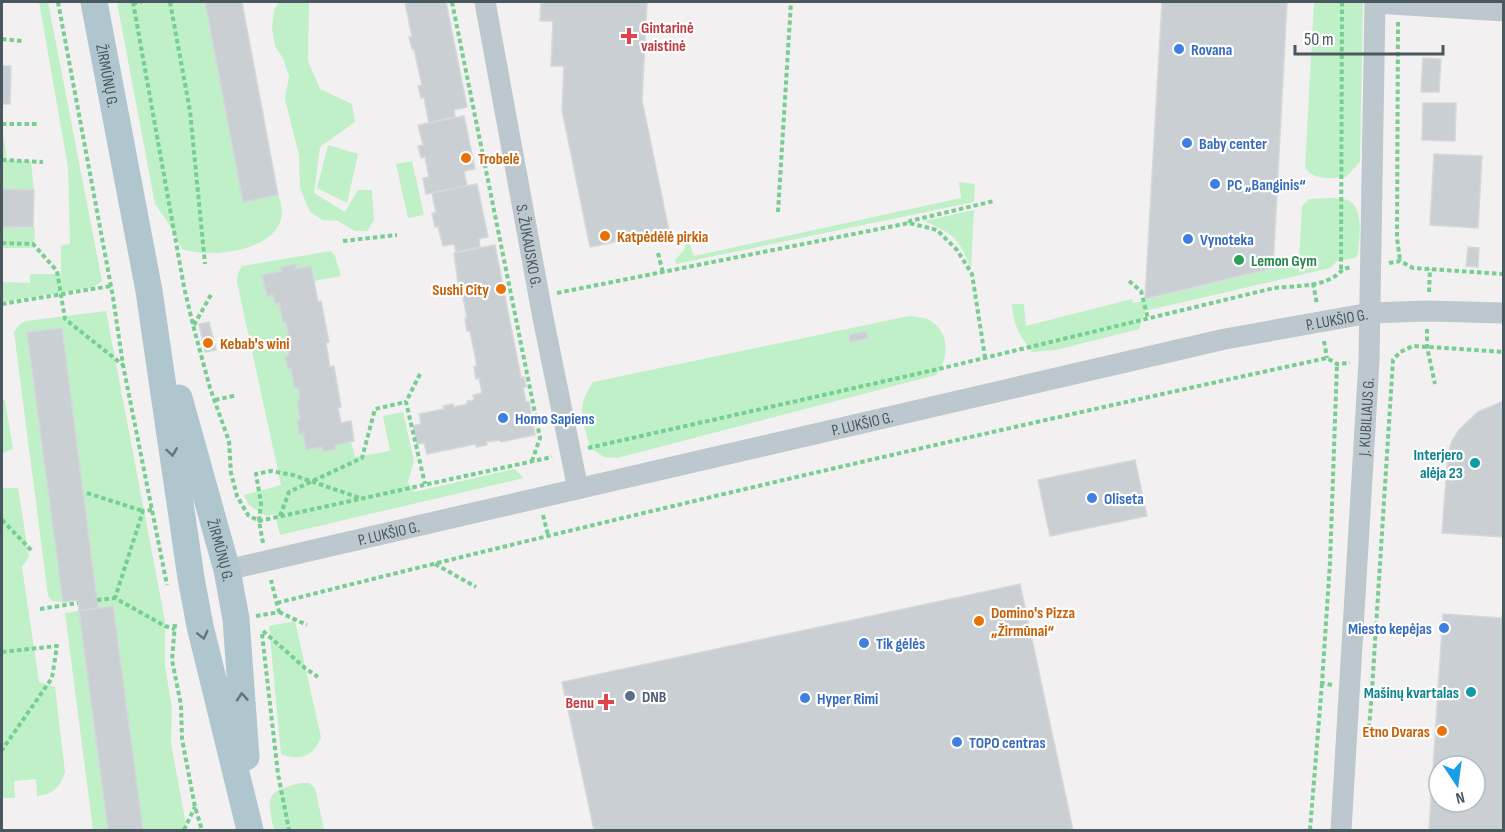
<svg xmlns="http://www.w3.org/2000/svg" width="1505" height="832" font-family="'Sofia Sans Condensed',sans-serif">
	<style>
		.green { fill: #bff0c7 }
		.building { fill: #cacfd3; stroke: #d4d8dc; stroke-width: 1.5; fill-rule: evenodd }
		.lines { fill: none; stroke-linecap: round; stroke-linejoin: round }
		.path { stroke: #76cf90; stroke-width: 4; stroke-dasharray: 4.5 3; stroke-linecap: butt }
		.minor { stroke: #bcc8cd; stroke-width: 21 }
		.major { stroke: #b0c6cf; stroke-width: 27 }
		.oneway { stroke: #62747a }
		.health-dot { fill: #e0444e; stroke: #fff; stroke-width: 2 }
		.shop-dot { fill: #3f7fe0; stroke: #fff; stroke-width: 2 }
		.food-dot { fill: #e8710a; stroke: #fff; stroke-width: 2 }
		.leisure-dot { fill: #2e9e5b; stroke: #fff; stroke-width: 2 }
		.culture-dot { fill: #0f9aa8; stroke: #fff; stroke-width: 2 }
		.service-dot { fill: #5c6f8a; stroke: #fff; stroke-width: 2 }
		.labels { text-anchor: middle; stroke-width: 4.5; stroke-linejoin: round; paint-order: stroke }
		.health-label { font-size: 16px; font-weight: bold; fill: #be3a42; stroke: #fff; text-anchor: start }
		.shop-label { font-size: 16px; font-weight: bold; fill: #366cbe; stroke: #fff; text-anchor: start }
		.street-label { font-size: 16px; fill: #48585e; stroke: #fff }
		.food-label { font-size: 16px; font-weight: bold; fill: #c56008; stroke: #fff; text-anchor: start }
		.leisure-label { font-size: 16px; font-weight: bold; fill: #27864d; stroke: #fff; text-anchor: start }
		.culture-label { font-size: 16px; font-weight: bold; fill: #0d838f; stroke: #fff; text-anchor: end }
		.service-label { font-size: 16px; font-weight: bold; fill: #4e5e75; stroke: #fff; text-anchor: start }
	</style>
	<rect width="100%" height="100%" fill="#f3f0f1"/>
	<g class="green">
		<polygon points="39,2 48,2 102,281 94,287 2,302 2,282 30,283 30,274 61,274 61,245 70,244 68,167"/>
		<path d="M 117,2 L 205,2 L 243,201 L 278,195 C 301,247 217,261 182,249 L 167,221 L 155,204 Z"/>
		<polygon points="279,2 309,2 308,61 320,89 352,104 355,122 320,147 314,193 345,212 358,190 372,190 374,220 367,231 355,231 338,221 323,220 310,212 300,188 299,155 285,99 289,76 283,58 275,46 272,28 274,10"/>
		<path d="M 1314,2 L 1363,2 L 1360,162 L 1346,177 C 1330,178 1315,181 1305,168 Z"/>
		<polygon points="2,126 7,160 31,162 34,190 2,189"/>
		<polygon points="328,145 358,154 347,203 317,188"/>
		<polygon points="412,161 424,215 408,218 396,164"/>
		<polygon points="959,182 975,184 974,202 676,264 675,260 684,250 688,239 694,256 961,198"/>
		<path d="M 1309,199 C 1320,199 1332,197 1343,199 C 1366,202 1359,238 1358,254 L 1355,258 L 1337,261 L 1330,268 L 1145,311 L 1139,329 L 1056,350 L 1032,352 C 1019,334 1014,327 1012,304 L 1024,304 L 1026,326 L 1132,299 L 1133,303 L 1299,262 L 1302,206 Z"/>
		<path d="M 974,210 L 971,269 C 958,237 955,235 924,221 Z"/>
		<polygon points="2,227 35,228 34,243 31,248 2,248"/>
		<polygon points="331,251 335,256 341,276 314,281 311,266 296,269 296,265 282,271 263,275 266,296 273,295 275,304 279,303 283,322 286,322 288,336 285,337 289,355 285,356 288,368 291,368 294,387 298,387 300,400 297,401 300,420 297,421 299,433 303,433 306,450 322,447 323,452 335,449 335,445 351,442 355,457 390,451 383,416 403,412 414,461 408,482 414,492 514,469 524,478 280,535 275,514 266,516 249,505 244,495 281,485 237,282 238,273 242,266"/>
		<polygon points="106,311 165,621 165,666 172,708 171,743 187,830 143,830 113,607 98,608 61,328 27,332 63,602 52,601 48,596 14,332 19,325 26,321"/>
		<path d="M 909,316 C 914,317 922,317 927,319 C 950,329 950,359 936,375 L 617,458 L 604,457 L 590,448 C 583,418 575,409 593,382 Z"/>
		<polygon points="2,400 5,400 13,449 2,453"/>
		<path d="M 2,478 L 3,488 L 18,488 L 29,557 L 22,567 L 39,682 L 55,687 L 65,772 C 60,788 53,794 37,796 L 36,779 L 14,781 L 15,798 L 2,798 Z"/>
		<polygon points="79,611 108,830 93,830 65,613"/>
		<path d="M 295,621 L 321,737 C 314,757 300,761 281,754 L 269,626 Z"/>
		<path d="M 301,783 L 309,783 L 315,788 L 324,830 L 274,830 C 267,797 265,791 301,783 Z"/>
	</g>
	<g class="building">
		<polygon points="205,2 242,2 278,195 243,202"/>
		<polygon points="405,2 446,2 467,107 454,110 455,117 429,123 424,97 421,98 418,86 422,85 414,49 412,49 409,37 412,37"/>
		<polygon points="541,2 647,2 642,100 669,231 590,247 562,110 564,66 551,66 553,21 540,21"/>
		<polygon points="1162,2 1287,2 1273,268 1145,299"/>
		<polygon points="1423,58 1441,59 1439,92 1421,92"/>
		<polygon points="2,66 11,66 10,104 2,104"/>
		<polygon points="1423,103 1456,103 1455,141 1422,140"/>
		<polygon points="464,116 475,169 464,171 467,186 426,194 423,178 429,177 425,157 421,158 418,146 423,145 418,125"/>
		<polygon points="1434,154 1482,156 1478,228 1430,225"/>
		<polygon points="477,184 488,237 479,239 480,247 456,252 454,244 443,246 438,226 435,227 432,213 436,213 432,193"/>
		<polygon points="2,189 34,190 33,227 2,227"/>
		<polygon points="495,245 521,378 524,377 526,387 523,388 526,402 529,402 535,435 501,442 500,440 486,442 487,445 476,447 476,444 427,454 424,443 417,444 413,426 421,424 419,414 444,409 443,406 453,404 454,407 467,404 467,401 474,400 473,395 482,393 479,378 476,379 474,367 477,366 470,331 467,331 465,318 467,318 460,282 458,283 454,253"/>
		<polygon points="1468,247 1479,248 1478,267 1466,266"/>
		<polygon points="296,264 296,269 311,266 318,302 321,301 329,342 326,343 330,367 334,366 341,407 338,408 341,423 351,421 354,441 335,445 336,449 323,452 322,447 306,450 303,433 299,434 297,420 300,420 297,401 300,400 298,387 294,388 291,368 288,369 285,356 289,355 285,336 288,336 286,322 283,322 279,303 275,304 273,295 267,297 262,275 282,271 281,267"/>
		<polygon points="209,322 216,350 205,352 199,324"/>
		<polygon points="62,328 98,608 79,611 78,600 63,602 27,332"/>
		<polygon points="866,331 868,338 850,342 849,335"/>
		<polygon points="1504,401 1504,537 1442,533 1448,453 1452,441 1459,430 1478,412"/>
		<polygon points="1135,460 1147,516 1050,536 1038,480"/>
		<polygon points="1020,584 1073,830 594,830 562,682"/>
		<path d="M 1504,599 L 1504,830 L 1429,830 L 1443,614 L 1502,618 ZM 1439,766 L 1475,766 L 1475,802 L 1439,802 Z"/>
		<polygon points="113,606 143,830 108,830 79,611"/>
	</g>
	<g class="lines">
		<g class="path">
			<polyline points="58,2 113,297 123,365 167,585"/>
			<polyline points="133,2 184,287 193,325 210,388 229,441 231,473 237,496 248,515 259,521 552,457"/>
			<polyline points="170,2 190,111 205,264"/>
			<polyline points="452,2 540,438 532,461"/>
			<polyline points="133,3 142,2"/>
			<polyline points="1398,22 1397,238 1400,261"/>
			<polyline points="2,39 22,41"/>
			<polyline points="2,124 37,124"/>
			<polyline points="2,160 43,162"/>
			<polyline points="778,212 791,2"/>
			<polyline points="909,223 910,221 994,201"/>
			<polyline points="343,241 397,235"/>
			<polyline points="2,243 33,244 57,271 65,319 123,365"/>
			<polyline points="658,253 663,273"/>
			<polyline points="1389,263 1400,261 1413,268 1504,274"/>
			<polyline points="1341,269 1342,2"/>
			<polyline points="1129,281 1141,291 1148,319"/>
			<polyline points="1313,283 1317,304"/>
			<polyline points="1429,292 1430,269"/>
			<polyline points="557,293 909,223 937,230 957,250 972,274 985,357"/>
			<polyline points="2,304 111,286"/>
			<polyline points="194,325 212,293"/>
			<polyline points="1427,329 1427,347 1435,384"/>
			<polyline points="1324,341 1327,358"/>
			<polyline points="420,374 406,402 425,484"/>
			<polyline points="215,400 237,395"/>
			<path d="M 588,448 L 943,368 L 1274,288 C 1292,286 1316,287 1332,278 C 1342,273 1339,269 1352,267"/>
			<polyline points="87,493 143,511"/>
			<polyline points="152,510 143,511 115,598 165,626 175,629"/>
			<polyline points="543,515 548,535"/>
			<polyline points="280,516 289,492 362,458 375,409 406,402"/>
			<polyline points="2,520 32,551"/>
			<polyline points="263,543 259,521 261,503 256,474 271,471 293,475 360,498"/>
			<polyline points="435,564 476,587"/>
			<polyline points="97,600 115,598"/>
			<path d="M 277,603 C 625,515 976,434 1327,358 L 1337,364 L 1350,363"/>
			<polyline points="40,609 78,603"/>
			<polyline points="279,612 307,625"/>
			<polyline points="256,616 279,612 271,580"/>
			<polyline points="175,624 172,660 181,705 182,739 195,807 202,830"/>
			<polyline points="263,631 305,668 318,677"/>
			<polyline points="262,634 278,774 289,830"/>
			<polyline points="2,652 57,646 52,678 2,750"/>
			<polyline points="1332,685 1322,683 1330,562 1337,364"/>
			<polyline points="1369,690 1372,690 1393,360 1400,352 1413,346 1504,352"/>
			<polyline points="1369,728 1372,691"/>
			<polyline points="184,830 195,807"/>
			<polyline points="1310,830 1322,683"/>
		</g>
		<g class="minor">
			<path id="s1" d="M 485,2 L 543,318 L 578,489"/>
			<polyline points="1375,3 1504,11"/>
			<path id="s2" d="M 227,570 L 1225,339 L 1370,313 L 1428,311 L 1504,313"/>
			<path id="s3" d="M 1341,830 L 1369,361 L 1375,2"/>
		</g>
		<g class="major">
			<path id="s4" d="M 94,2 L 149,291 L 191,578 L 200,626 L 250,830"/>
			<path id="s5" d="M 179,398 L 227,570 L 236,619 L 246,757"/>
		</g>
	</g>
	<defs><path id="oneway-chevron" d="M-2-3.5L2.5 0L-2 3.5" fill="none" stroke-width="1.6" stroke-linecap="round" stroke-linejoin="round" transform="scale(1.5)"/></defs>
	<g class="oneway">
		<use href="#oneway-chevron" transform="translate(172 452) rotate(82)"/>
		<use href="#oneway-chevron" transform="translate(203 635) rotate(76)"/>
		<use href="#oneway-chevron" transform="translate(242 697) rotate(-94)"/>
	</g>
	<g class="health-dot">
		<path d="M626 27h6v6h6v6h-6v6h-6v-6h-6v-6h6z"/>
		<path d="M603 693h6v6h6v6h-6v6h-6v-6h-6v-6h6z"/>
	</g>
	<g class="shop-dot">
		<circle cx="1179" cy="49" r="6"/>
		<circle cx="1187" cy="143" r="6"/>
		<circle cx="1215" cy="184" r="6"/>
		<circle cx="1188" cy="239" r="6"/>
		<circle cx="503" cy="418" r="6"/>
		<circle cx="1092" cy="498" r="6"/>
		<circle cx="1444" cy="628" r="6"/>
		<circle cx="864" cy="643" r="6"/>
		<circle cx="805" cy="698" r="6"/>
		<circle cx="957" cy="742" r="6"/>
	</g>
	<g class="food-dot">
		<circle cx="466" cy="158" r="6"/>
		<circle cx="605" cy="236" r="6"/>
		<circle cx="501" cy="289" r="6"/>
		<circle cx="208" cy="343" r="6"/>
		<circle cx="979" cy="621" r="6"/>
		<circle cx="1442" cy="731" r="6"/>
	</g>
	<circle class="leisure-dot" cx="1239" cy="260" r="6"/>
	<g class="culture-dot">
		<circle cx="1475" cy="463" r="6"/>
		<circle cx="1471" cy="692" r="6"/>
	</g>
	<circle class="service-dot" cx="630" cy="696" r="6"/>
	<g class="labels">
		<g class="health-label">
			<text x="641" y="33">Gintarinė<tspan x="641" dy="18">vaistinė</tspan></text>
			<text x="594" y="708" text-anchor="end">Benu</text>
		</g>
		<g class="shop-label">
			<text x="1191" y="55">Rovana</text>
			<text x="1199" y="149">Baby center</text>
			<text x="1227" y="190">PC „Banginis“</text>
			<text x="1200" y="245">Vynoteka</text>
			<text x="515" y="424">Homo Sapiens</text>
			<text x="1104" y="504">Oliseta</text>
			<text x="1432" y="634" text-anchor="end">Miesto kepėjas</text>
			<text x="876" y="649">Tik gėlės</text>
			<text x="817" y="704">Hyper Rimi</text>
			<text x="969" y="748">TOPO centras</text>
		</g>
		<g class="street-label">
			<text dy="6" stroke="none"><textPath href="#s4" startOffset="75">ŽIRMŪNŲ G.</textPath></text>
			<text dy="6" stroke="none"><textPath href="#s1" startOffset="248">S. ŽUKAUSKO G.</textPath></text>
			<text dy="6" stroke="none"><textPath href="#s2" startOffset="1138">P. LUKŠIO G.</textPath></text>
			<text dy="6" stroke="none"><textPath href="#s3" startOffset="414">J. KUBILIAUS G.</textPath></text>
			<text dy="6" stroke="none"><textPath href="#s2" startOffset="652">P. LUKŠIO G.</textPath></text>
			<text dy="6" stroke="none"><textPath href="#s2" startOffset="166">P. LUKŠIO G.</textPath></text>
			<text dy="6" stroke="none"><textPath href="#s5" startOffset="158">ŽIRMŪNŲ G.</textPath></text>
		</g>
		<g class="food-label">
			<text x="478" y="164">Trobelė</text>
			<text x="617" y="242">Katpėdėlė pirkia</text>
			<text x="489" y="295" text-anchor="end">Sushi City</text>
			<text x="220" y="349">Kebab's wini</text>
			<text x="991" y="618">Domino's Pizza<tspan x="991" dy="18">„Žirmūnai“</tspan></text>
			<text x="1430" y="737" text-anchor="end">Etno Dvaras</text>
		</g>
		<g class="leisure-label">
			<text x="1251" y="266">Lemon Gym</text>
		</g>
		<g class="culture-label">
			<text x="1463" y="460">Interjero<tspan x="1463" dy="18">alėja 23</tspan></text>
			<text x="1459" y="698">Mašinų kvartalas</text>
		</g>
		<g class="service-label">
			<text x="642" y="702">DNB</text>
		</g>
	</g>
	<rect width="1505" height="832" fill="none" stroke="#48585e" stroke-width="6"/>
	<g transform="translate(1457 784) rotate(167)"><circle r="28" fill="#ffffff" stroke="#b6bcbf" stroke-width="1.5"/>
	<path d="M0-4.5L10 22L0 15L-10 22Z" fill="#169ee7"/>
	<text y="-9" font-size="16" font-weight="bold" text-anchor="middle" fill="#48585e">N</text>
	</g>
	<path d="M1295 45v9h148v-9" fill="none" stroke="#48585e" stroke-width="3"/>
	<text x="1304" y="45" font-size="18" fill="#48585e" stroke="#ffffff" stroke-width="4.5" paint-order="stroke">50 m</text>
</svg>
